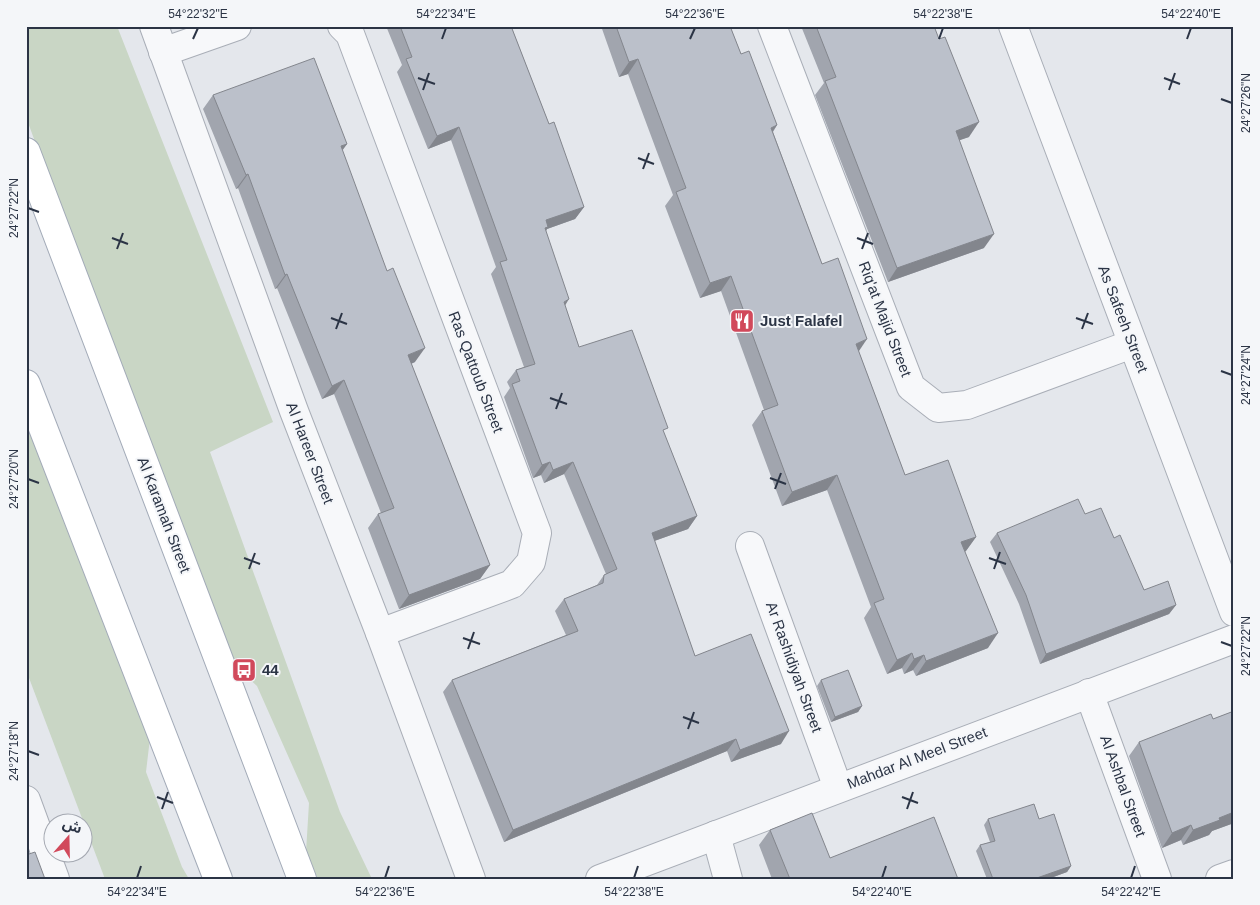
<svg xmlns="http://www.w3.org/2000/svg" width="1260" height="905" font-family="Arial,'Noto Sans Arabic',sans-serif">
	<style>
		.green { fill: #c9d6c5 }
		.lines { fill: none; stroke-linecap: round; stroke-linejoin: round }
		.minor-casing { stroke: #a9aeb7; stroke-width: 30 }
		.major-casing { stroke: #a3abb8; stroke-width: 30 }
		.minor { stroke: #f7f8fa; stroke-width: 28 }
		.major { stroke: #fff; stroke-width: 28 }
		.wall { fill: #a1a5ae }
		.shaded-wall { fill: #83868d }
		.building { fill: #bbc0ca; stroke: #83868d }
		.ticks { fill: none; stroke: #2b3445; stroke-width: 2 }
		.labels { text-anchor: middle; stroke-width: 4; stroke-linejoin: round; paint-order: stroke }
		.street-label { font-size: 15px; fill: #2b3445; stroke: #f4f6f9 }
		.poi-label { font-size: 15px; font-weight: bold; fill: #2b3445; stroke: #f4f6f9; text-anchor: start }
		.neatline { fill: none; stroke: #2b3445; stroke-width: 2 }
		.ticks-label { font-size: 12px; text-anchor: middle; fill: #2b3445 }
	</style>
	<rect width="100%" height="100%" fill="#e4e7ec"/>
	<g class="green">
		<polygon points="26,26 117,26 273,422 210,452 340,812 372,879 318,879 306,852 309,803 257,686 222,655 26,117"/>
		<polygon points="26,413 150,738 146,772 182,867 189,879 105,879 26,670"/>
	</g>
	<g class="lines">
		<defs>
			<g id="minor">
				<polyline points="154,26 294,411 380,633 471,879"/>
				<polyline points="342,26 350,34 537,533 531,562 512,584 380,633"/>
				<polyline points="772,26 911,387 938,408 967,405 1132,344"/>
				<polyline points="1013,26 1234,612"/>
				<polyline points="163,52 237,26"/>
				<polyline points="750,546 838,788"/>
				<polyline points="1089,693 1157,879"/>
				<polyline points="26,800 55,879"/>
				<polyline points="716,835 728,879"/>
				<polyline points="600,879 1234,639"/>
				<polyline points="1220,879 1234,874"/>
			</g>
			<g id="major">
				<polyline points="26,152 302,879"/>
				<polyline points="26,384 218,879"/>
			</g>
		</defs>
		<use href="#minor" class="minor-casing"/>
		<use href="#major" class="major-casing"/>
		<use href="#minor" class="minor"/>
		<use href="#major" class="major"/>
	</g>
	<g class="wall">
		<polygon points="386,26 511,26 549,124 584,207 575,219 547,229 546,231 565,306 579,347 664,433 697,516 688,529 654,541 695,656 781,744 731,762 727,751 504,842 443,692 452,680 566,635 555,611 564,599 597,585 604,575 606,574 564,474 544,483 541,475 533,478 504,397 510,388 507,382 516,370 524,367 491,274 496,267 451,140 428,149 397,72 402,65"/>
		<polygon points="601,26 730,26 741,54 777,125 773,132 822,264 859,352 905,475 976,537 965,552 988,648 916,676 913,670 904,674 902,668 887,674 864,618 871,607 827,490 782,506 752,425 762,411 764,410 721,291 700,298 665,206 673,195 628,74 619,77"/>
		<polygon points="801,26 934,26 969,137 959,140 984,248 888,282 815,95 824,83"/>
		<polygon points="213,95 347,144 342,150 415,362 411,364 490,565 480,579 399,609 368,528 378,514 381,513 334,394 322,399 277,288 275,289 238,188 236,189 203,109"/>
		<polygon points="1085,514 1114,538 1144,590 1176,605 1169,614 1040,664 1019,604 990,542 997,533"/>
		<polygon points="821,680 862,706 858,712 831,722 817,686"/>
		<polygon points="1234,711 1234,823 1212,831 1209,835 1183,845 1181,840 1162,848 1129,756 1139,742 1213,719"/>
		<polygon points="988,819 1039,819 1071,866 1067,872 1048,879 987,879 976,851 980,845 990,842 984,825"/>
		<polygon points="770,830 830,858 958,879 772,879 759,845"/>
	</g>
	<g class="shaded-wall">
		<polygon points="638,59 628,74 619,77 629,62"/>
		<polygon points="979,122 969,137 946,145 956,131"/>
		<polygon points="777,125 767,140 771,128"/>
		<polygon points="459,127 451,140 428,149 437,136"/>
		<polygon points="347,144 337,158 341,146"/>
		<polygon points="248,174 238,188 236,189 246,175"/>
		<polygon points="584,207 575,219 547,229 540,240 546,220"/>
		<polygon points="994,234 984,248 888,282 897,268"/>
		<polygon points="287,274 277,288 275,289 285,275"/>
		<polygon points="731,276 721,291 700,298 710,283"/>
		<polygon points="569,299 561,312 564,302"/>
		<polygon points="867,339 857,354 856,344"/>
		<polygon points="425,348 415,362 398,369 408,355"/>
		<polygon points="344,380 334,394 322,399 332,386"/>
		<polygon points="550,462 541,475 533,478 542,465"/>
		<polygon points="573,462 564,474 544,483 553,470"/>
		<polygon points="837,475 827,490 782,506 792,492"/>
		<polygon points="697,516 688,529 643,545 652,533"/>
		<polygon points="976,537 966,551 951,557 961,542"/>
		<polygon points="490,565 480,579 399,609 409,595"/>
		<polygon points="1176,605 1169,614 1040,664 1046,654"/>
		<polygon points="998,633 988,648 916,676 926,661"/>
		<polygon points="912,653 902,668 887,674 897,660"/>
		<polygon points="924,655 913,670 904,674 914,659"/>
		<polygon points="862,706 858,712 831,722 835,717"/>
		<polygon points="789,731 781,744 731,762 740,750"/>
		<polygon points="736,739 727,751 504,842 513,830"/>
		<polygon points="1234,812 1234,823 1212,831 1209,835 1183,845 1193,830 1219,818"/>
		<polygon points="1191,825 1181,840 1162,848 1172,833"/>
		<polygon points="1071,866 1067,872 1048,879 1034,879"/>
	</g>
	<g class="building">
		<polygon points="400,26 511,26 549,124 554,122 584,207 546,220 548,227 545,228 569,299 564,302 579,347 632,330 668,428 663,430 697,516 652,533 695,656 751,634 789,731 740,750 736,739 513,830 452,680 578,631 564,599 603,583 604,575 617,569 573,462 553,470 550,462 542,465 512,384 520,381 516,370 535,364 500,262 507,260 459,127 437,136 406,59 412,57"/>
		<polygon points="616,26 730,26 741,54 749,51 777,125 771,128 822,264 838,258 867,339 856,344 905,475 948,460 976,537 961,542 998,633 926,661 924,655 914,659 912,653 897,660 874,603 884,599 837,475 792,492 762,411 778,405 731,276 710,283 676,192 686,188 638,59 629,62"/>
		<polygon points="816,26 934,26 939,39 945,37 979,122 956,131 994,234 897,268 825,81 836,77"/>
		<polygon points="314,58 347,144 341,146 387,271 393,268 425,348 408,355 490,565 409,595 378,514 394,508 344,380 332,386 287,274 285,275 248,174 246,175 213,95"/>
		<polygon points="1078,499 1085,514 1101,508 1114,538 1120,535 1144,590 1168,581 1176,605 1046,654 1026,595 997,533"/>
		<polygon points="848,670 862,706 835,717 821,680"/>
		<polygon points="1234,711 1234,812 1219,818 1220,820 1193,830 1191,825 1172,833 1139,742 1211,714 1213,719"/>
		<polygon points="1034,804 1039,819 1054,814 1071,866 1034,879 993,879 980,845 995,841 988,819"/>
		<polygon points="812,813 830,858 934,817 958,879 790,879 770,830"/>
		<polygon points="35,852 45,879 26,879 26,855"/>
	</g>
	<path class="ticks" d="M 193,39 L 198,28M 442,39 L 446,28M 690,39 L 695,28M 939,39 L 943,28M 1187,39 L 1191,28M 418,78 L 435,84M 1164,78 L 1180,84M 423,90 L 429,73M 1169,90 L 1175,73M 1221,99 L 1232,103M 638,158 L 654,164M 643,169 L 649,153M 28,208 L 39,212M 112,238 L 128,244M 857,238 L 873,244M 117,249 L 123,233M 862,249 L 868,233M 331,318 L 347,324M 1076,318 L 1093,324M 336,329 L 342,313M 1082,329 L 1088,313M 1221,371 L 1232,375M 550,398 L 567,404M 556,409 L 562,393M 770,478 L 786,484M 28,479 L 39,483M 775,489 L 781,473M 244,558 L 260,564M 989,558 L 1006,564M 249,569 L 255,553M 994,569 L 1000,552M 463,638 L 480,644M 1221,642 L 1232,646M 468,649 L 474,632M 683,717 L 699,723M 688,729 L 694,712M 28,751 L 39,755M 157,797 L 173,803M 902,797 L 918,803M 162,809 L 168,792M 907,809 L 913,792M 137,878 L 141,866M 385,878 L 389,866M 634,878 L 638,866M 882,878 L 886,866M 1131,878 L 1135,866"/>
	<defs>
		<symbol id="restaurant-square" viewBox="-11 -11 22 22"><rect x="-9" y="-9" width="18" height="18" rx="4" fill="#d1495b" stroke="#f4f6f9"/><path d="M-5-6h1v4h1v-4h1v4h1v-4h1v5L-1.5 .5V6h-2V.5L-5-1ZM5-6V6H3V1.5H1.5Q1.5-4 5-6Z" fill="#fff"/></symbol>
		<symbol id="bus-square" viewBox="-11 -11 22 22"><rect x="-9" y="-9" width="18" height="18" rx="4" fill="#d1495b" stroke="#f4f6f9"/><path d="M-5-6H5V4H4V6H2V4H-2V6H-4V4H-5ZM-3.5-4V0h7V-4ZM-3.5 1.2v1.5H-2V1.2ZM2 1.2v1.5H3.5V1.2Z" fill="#fff"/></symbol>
	</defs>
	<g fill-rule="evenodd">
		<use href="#restaurant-square" x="728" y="307" width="28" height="28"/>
		<use href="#bus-square" x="230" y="656" width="28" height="28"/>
	</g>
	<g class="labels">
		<g class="street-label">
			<text transform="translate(885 319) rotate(69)" y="5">Riq'at Majid Street</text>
			<text transform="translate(1123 319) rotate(69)" y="5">As Safeeh Street</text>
			<text transform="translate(476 372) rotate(69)" y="5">Ras Qattoub Street</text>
			<text transform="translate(310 453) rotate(69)" y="5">Al Hareer Street</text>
			<text transform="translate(164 515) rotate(69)" y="5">Al Karamah Street</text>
			<text transform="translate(794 667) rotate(70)" y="5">Ar Rashidiyah Street</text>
			<text transform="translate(917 758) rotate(-21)" y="5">Mahdar Al Meel Street</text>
			<text transform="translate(1123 786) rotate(70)" y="5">Al Ashbal Street</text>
		</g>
		<g class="poi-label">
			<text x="760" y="326">Just Falafel</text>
			<text x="262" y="675">44</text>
		</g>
	</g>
	<rect width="1260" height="905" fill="none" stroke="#f4f6f9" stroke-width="55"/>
	<g transform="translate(68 838) rotate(20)"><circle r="24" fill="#f4f6f9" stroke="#a4a8b1"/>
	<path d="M0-4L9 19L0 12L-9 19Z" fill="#d1495b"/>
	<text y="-8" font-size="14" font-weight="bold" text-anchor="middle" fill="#2b3445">ش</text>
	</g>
	<rect x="28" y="28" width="1204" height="850" class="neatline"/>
	<g class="ticks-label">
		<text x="198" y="18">54°22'32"E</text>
		<text x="446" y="18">54°22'34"E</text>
		<text x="695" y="18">54°22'36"E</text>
		<text x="943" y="18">54°22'38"E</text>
		<text x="1191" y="18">54°22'40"E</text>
		<text transform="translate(1246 103) rotate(-90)" y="4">24°27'26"N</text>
		<text transform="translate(14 208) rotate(-90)" y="4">24°27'22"N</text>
		<text transform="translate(1246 375) rotate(-90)" y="4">24°27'24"N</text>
		<text transform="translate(14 479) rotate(-90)" y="4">24°27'20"N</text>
		<text transform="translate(1246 646) rotate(-90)" y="4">24°27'22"N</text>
		<text transform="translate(14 751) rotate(-90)" y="4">24°27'18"N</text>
		<text x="137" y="896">54°22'34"E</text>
		<text x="385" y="896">54°22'36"E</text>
		<text x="634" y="896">54°22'38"E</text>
		<text x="882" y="896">54°22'40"E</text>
		<text x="1131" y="896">54°22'42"E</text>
	</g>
</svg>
